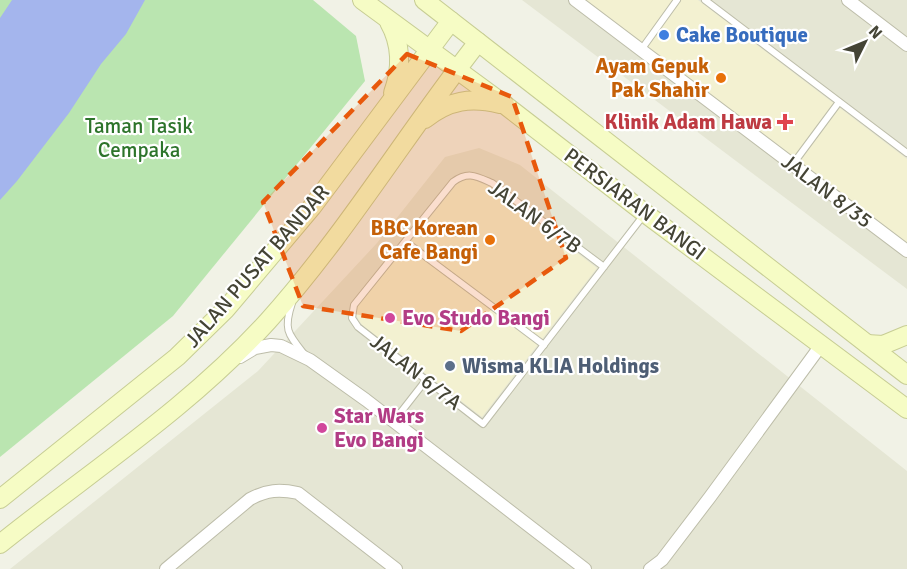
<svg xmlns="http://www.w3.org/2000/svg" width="907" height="569" font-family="Signika,sans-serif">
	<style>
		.residential { fill: #e5e6d4 }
		.commercial { fill: #f3f1d1 }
		.green { fill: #bae5b0 }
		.water { fill: #a4b5ed }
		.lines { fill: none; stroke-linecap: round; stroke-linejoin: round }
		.service-casing { stroke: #bdbda9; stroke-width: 8 }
		.minor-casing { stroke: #bdbda9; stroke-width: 14 }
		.secondary-casing { stroke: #c7cd94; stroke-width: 20 }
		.service { stroke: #fff; stroke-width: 6 }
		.minor { stroke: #fff; stroke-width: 12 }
		.secondary { stroke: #f6fcc5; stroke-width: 18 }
		.marked { fill: #e8590c; fill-opacity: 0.2; stroke: #e8590c; stroke-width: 4.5; stroke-dasharray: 12 8; stroke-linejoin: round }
		.shop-dot { fill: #3f7fe0; stroke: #fff; stroke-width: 2 }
		.food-dot { fill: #e8710a; stroke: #fff; stroke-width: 2 }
		.health-dot { fill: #e0444e; stroke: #fff; stroke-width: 2 }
		.hotel-dot { fill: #d1479c; stroke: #fff; stroke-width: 2 }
		.service-dot { fill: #5c6f8a; stroke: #fff; stroke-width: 2 }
		.labels { text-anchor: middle; stroke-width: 4.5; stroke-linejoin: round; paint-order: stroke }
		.shop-label { font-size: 21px; font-weight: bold; fill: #366cbe; stroke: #fff; text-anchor: start }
		.food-label { font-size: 21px; font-weight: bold; fill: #c56008; stroke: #fff; text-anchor: end }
		.health-label { font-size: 21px; font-weight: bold; fill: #be3a42; stroke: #fff; text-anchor: end }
		.park-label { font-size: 21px; fill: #2d742b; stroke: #fff }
		.street-label { font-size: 21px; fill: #444435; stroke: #fff }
		.hotel-label { font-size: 21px; font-weight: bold; fill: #b23c85; stroke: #fff; text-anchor: start }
		.service-label { font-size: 21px; font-weight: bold; fill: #4e5e75; stroke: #fff; text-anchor: start }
	</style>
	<rect width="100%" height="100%" fill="#f1f2e6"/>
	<g class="residential">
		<polygon points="522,0 907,0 907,289 784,197"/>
		<polygon points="479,148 520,165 907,471 907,569 10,569 258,371 377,243 445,157"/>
	</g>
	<g class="commercial">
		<polygon points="583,0 698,0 907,159 907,245"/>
		<polygon points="465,179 474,180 490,187 597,268 482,417 362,325 356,315 357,307 457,184"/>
	</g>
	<polygon class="green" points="0,0 313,0 356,36 365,81 173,316 0,457"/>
	<polygon class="water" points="12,0 145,0 126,34 101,64 69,113 17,181 0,200 0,18"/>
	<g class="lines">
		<defs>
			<g id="service">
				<polyline points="705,0 907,153"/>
				<polyline points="641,50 677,0"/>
				<polyline points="793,164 839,102"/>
				<polyline points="406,242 544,345"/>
				<path d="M 604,267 L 492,183 C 476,176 468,171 453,182 L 354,305 L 352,318 L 358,327 L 483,424 L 643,216"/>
				<path d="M 292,303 C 283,330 288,334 305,355"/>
				<polyline points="394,421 426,380"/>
			</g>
			<g id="minor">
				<polyline points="575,0 907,251"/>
				<polyline points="848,0 907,45"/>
				<polyline points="240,357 255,348 271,345 281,346 310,360 366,400 585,569"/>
				<path d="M 166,569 L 250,499 C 267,490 279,489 298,493 L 396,569"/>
				<polyline points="650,569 662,560 710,497 822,344"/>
			</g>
			<g id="secondary">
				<polyline points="362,0 505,105 646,214 907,409"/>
				<polyline points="424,0 907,375"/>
				<path d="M 389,22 C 402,45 402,68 393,93"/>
				<path d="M 425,119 C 449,100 471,97 500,104"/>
				<polyline points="867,344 883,345 907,335"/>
				<polyline points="0,499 177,357 226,309 312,207 451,21"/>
				<path d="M 0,544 C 91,471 189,408 268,321 C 346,234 406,134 478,42"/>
			</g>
		</defs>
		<use href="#service" class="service-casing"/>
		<use href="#minor" class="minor-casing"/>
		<use href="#secondary" class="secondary-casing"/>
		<use href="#service" class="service"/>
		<use href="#minor" class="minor"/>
		<use href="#secondary" class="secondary"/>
	</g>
	<path class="marked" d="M 407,54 L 512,97 L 566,258 L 461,331 L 303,306 L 263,202 Z"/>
	<circle class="shop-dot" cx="664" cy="35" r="6"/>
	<g class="food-dot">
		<circle cx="721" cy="78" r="6"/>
		<circle cx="490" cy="240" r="6"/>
	</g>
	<path class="health-dot" d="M782 113h6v6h6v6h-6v6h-6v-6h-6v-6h6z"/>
	<g class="hotel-dot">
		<circle cx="390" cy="318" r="6"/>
		<circle cx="322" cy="428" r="6"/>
	</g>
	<circle class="service-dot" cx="450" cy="366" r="6"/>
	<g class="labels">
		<g class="shop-label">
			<text x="676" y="42">Cake Boutique</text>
		</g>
		<g class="food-label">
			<text x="709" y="73">Ayam Gepuk<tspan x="709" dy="24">Pak Shahir</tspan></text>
			<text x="478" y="235">BBC Korean<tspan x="478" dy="24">Cafe Bangi</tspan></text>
		</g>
		<g class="health-label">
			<text x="772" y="129">Klinik Adam Hawa</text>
		</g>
		<g class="park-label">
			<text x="139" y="133">Taman Tasik<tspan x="139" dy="24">Cempaka</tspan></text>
		</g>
		<g class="street-label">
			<text transform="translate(827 191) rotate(37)" y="7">JALAN 8/35</text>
			<text transform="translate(635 204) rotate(37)" y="7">PERSIARAN BANGI</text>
			<text transform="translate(535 217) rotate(36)" y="7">JALAN 6/7B</text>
			<text transform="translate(257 266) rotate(-49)" y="7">JALAN PUSAT BANDAR</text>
			<text transform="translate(416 372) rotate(38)" y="7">JALAN 6/7A</text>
		</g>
		<g class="hotel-label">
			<text x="402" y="325">Evo Studo Bangi</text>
			<text x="334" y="423">Star Wars<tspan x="334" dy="24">Evo Bangi</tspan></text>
		</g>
		<g class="service-label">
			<text x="462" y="373">Wisma KLIA Holdings</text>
		</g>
	</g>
	<g transform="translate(865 42) rotate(47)" stroke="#ffffff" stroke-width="4.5" paint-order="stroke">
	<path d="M0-4.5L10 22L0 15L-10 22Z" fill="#444435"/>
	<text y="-9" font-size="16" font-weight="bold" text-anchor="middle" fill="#444435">N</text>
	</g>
</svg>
